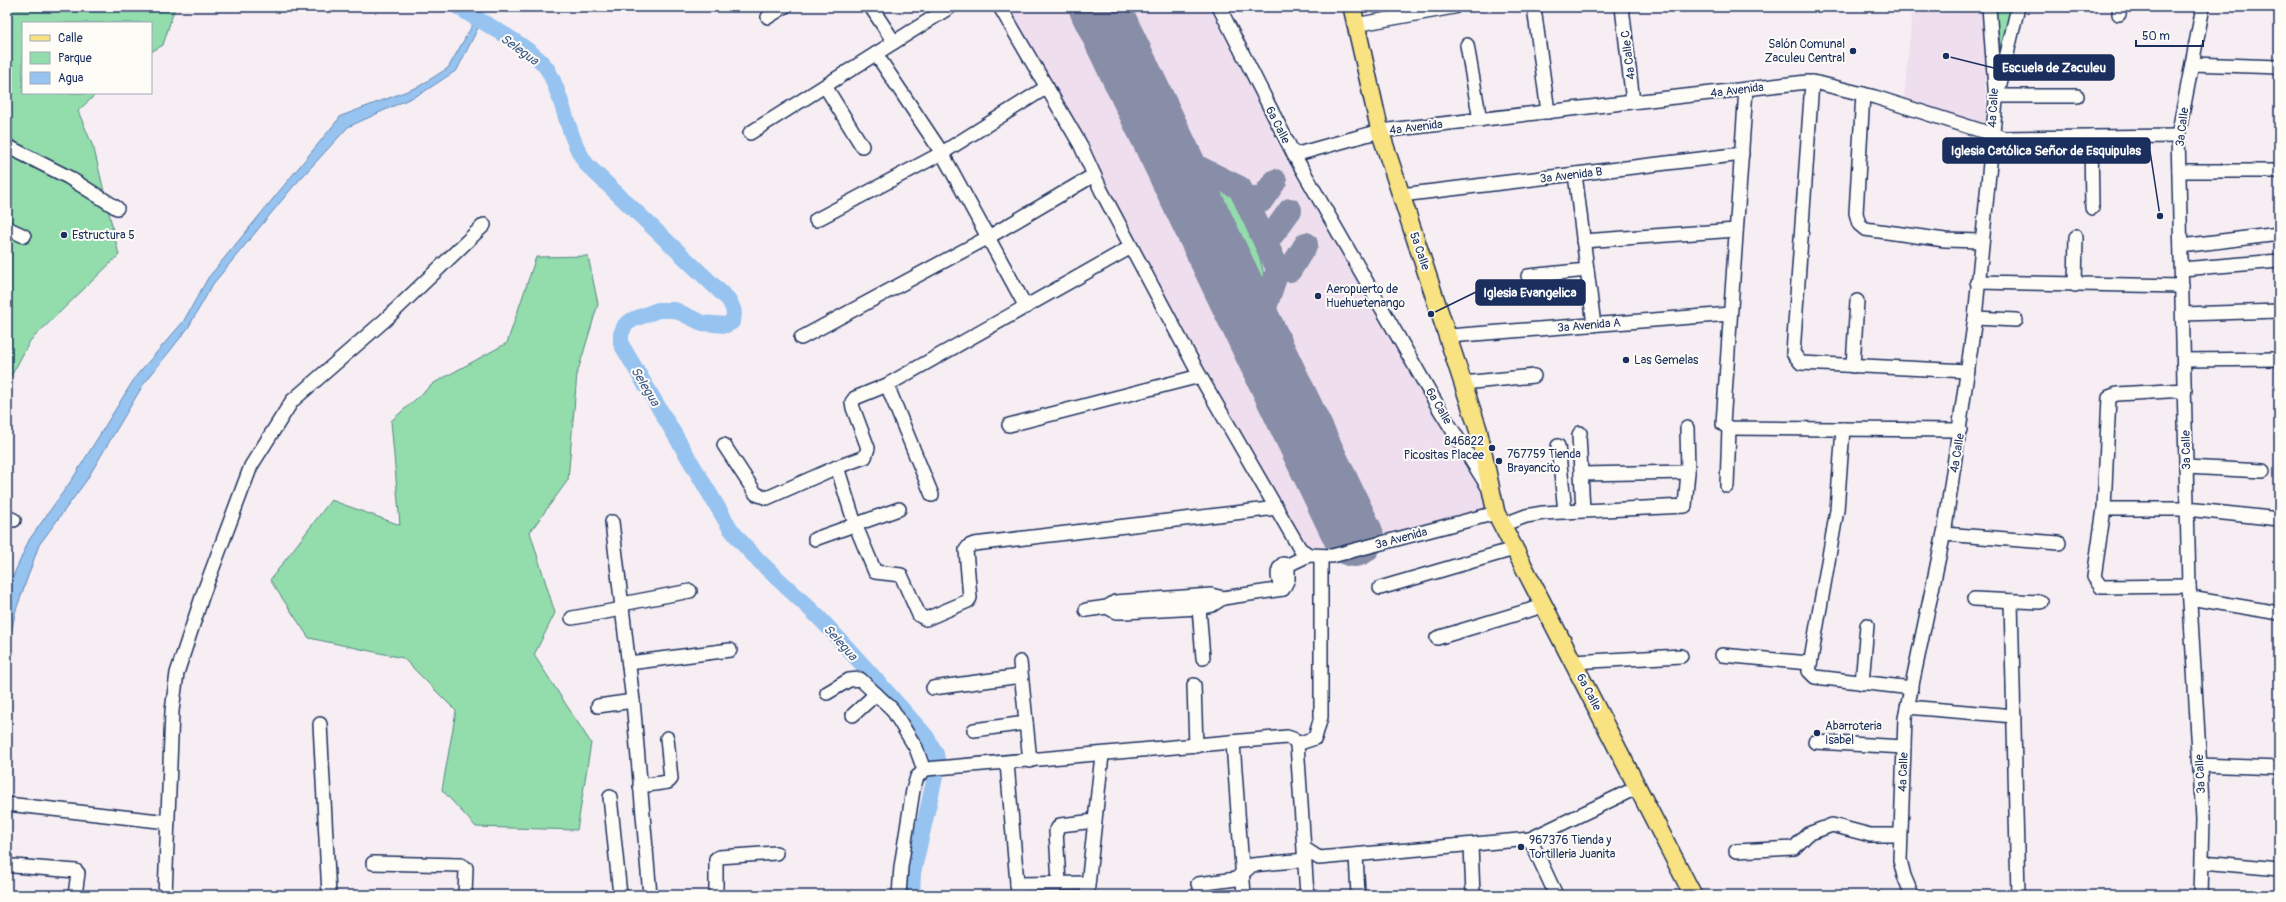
<svg xmlns="http://www.w3.org/2000/svg" width="2286" height="902" font-family="Pangolin,sans-serif">
	<style>
		.built { fill: #eedeee }
		.green { fill: #93dcac; stroke: #578685 }
		.water { fill: #96c3f0; stroke: #6588b6 }
		.lines { fill: none; stroke-linecap: round; stroke-linejoin: round }
		.river { stroke: #96c3f0; stroke-width: 16 }
		.taxiway { stroke: #888ea8; stroke-width: 24 }
		.runway { stroke: #888ea8; stroke-width: 60 }
		.minor-casing { stroke: #1b2f5e; stroke-width: 16 }
		.major-casing { stroke: #1b2f5e; stroke-width: 20 }
		.minor { stroke: #fdfcf7; stroke-width: 13 }
		.major { stroke: #f8e281; stroke-width: 17 }
		.poi-dot { fill: #1b2f5e; stroke: #fdfcf7; stroke-width: 1.5 }
		.labels { text-anchor: middle; stroke-width: 4; stroke-linejoin: round; paint-order: stroke }
		.poi-label { font-size: 12px; fill: #1b2f5e; stroke: #fdfcf7; text-anchor: start }
		.street-label { font-size: 12px; fill: #1b2f5e; stroke: #fdfcf7 }
		.water-label { font-size: 13px; font-style: italic; fill: #405b8a; stroke: #fdfcf7 }
		.leader { fill: none; stroke: #1b2f5e; stroke-width: 1.5 }
		.callout-dot { fill: #1b2f5e; stroke: #fdfcf7; stroke-width: 1.5 }
		.callout { fill: #1b2f5e; stroke: #1b2f5e; stroke-width: 1.5 }
		.callout-label { font-size: 13px; text-anchor: middle; font-weight: bold; fill: #fff }
	</style>
	<rect width="100%" height="100%" fill="#f6eef3"/>
	<filter id="ink" filterUnits="userSpaceOnUse"><feTurbulence type="fractalNoise" baseFrequency=".025" numOctaves="2"/><feDisplacementMap in="SourceGraphic" scale="8" xChannelSelector="R" yChannelSelector="G"/><feConvolveMatrix kernelMatrix="1 2 1 2 8 2 1 2 1" color-interpolation-filters="sRGB"/></filter>
	<g filter="url(#ink)">
		<g class="built">
			<polygon points="1007,7 1210,7 1288,163 1486,501 1486,512 1319,554 1305,551 1105,183 1095,155"/>
			<polygon points="1984,12 1986,124 1904,100 1912,13"/>
		</g>
		<g class="green">
			<polygon points="7,7 175,7 163,45 151,52 151,23 23,23 23,93 97,93 78,111 94,149 119,255 30,341 7,384"/>
			<polygon points="1995,7 2021,7 2003,66"/>
			<path d="M 1202,180 C 1212,180 1223,184 1230,191 C 1240,201 1268,270 1264,285 C 1263,290 1257,296 1254,300 L 1250,300 L 1197,183 Z"/>
			<polygon points="588,256 598,304 577,374 568,480 530,532 555,613 534,655 591,743 577,830 476,827 442,790 456,711 403,658 309,638 270,580 331,500 400,525 391,421 434,383 507,343 536,257"/>
		</g>
		<polygon class="water" points="476,19 481,22 457,70 422,93 348,127 292,188 213,284 188,328 143,385 86,481 39,545 16,610 10,638 11,684 7,693 7,593 14,574 29,540 73,478 136,376 183,322 208,278 341,116 418,87 448,68"/>
		<g class="lines">
			<path class="river" d="M 458,7 C 482,23 536,48 549,72 C 565,102 567,137 587,165 L 728,299 C 733,307 736,313 732,322 L 726,325 L 702,323 L 675,310 L 658,310 L 632,320 L 625,325 L 621,334 L 621,344 L 730,528 C 758,565 795,592 826,625 C 860,661 893,699 926,736 L 936,754 L 938,764 L 913,873 L 912,895"/>
			<g class="taxiway">
				<polyline points="1169,153 1240,188 1278,269 1256,334"/>
				<polyline points="1244,196 1261,201 1275,181"/>
				<polyline points="1261,233 1272,235 1290,210"/>
				<polyline points="1278,269 1290,270 1306,244"/>
			</g>
			<polyline class="runway" points="1099,7 1354,537"/>
			<defs>
				<g id="minor">
					<polyline points="871,7 894,42"/>
					<polyline points="1000,7 1080,144 1101,190 1200,376 1300,549 1309,555 1332,556 1496,513"/>
					<polyline points="1219,7 1294,155 1440,410 1488,487"/>
					<polyline points="1534,7 1548,112"/>
					<polyline points="1622,7 1633,102"/>
					<polyline points="2119,14 2120,7"/>
					<polyline points="768,17 784,7"/>
					<polyline points="1355,25 1454,7"/>
					<polyline points="1467,45 1480,120"/>
					<polyline points="876,54 942,153 1026,307"/>
					<polyline points="2192,64 2279,67"/>
					<polyline points="1812,82 1793,353 1801,363 1968,371"/>
					<polyline points="825,86 862,146"/>
					<polyline points="1999,88 2018,7"/>
					<polyline points="1746,89 1723,424 1729,428 1960,430"/>
					<polyline points="1863,94 1856,213 1859,224 1865,229 1945,240 1981,241"/>
					<polyline points="1997,96 2077,96"/>
					<polyline points="750,133 950,7"/>
					<polyline points="2091,137 2092,208"/>
					<polyline points="7,146 68,177 117,208"/>
					<polyline points="1294,155 1380,131 1807,82 1818,83 1875,97 2004,138 2178,136"/>
					<polyline points="2179,171 2279,171"/>
					<polyline points="1575,174 1594,325"/>
					<polyline points="1401,195 1742,154"/>
					<polyline points="816,220 942,153 1047,87"/>
					<polyline points="7,228 24,236"/>
					<polyline points="1583,241 1736,230"/>
					<polyline points="2181,246 2279,234"/>
					<polyline points="2182,269 2279,261"/>
					<polyline points="1528,276 1587,270"/>
					<polyline points="1977,282 2182,286"/>
					<polyline points="2075,285 2076,237"/>
					<polyline points="2183,314 2279,311"/>
					<polyline points="1975,318 2016,320"/>
					<polyline points="1449,336 1730,314"/>
					<polyline points="801,338 987,238 1094,175"/>
					<polyline points="2184,360 2279,359"/>
					<polyline points="1853,366 1857,301"/>
					<polyline points="1463,383 1534,376"/>
					<polyline points="887,385 932,495"/>
					<polyline points="2185,390 2117,394 2109,397 2104,509 2094,577 2101,587 2189,586"/>
					<polyline points="1009,425 1200,376"/>
					<polyline points="1843,429 1837,510 1809,671 1815,677 1912,688"/>
					<polyline points="1580,433 1579,435 1583,510"/>
					<polyline points="724,445 756,494 767,498 837,467 865,457 868,448 853,408 852,402 855,398 887,385 1131,247"/>
					<polyline points="1558,446 1565,511"/>
					<polyline points="837,467 855,524 875,572 901,575 919,615 926,619 968,601 970,598 966,550 969,546 974,544 1277,508"/>
					<polyline points="2186,467 2263,471"/>
					<polyline points="1581,474 1688,472"/>
					<polyline points="1727,486 1729,428"/>
					<polyline points="2104,509 2187,509 2279,519"/>
					<polyline points="7,517 14,520"/>
					<polyline points="612,522 633,701 650,895"/>
					<polyline points="1502,525 1526,516 1543,513 1685,506 1688,472 1687,428"/>
					<polyline points="1944,534 2059,543"/>
					<polyline points="815,539 899,509"/>
					<polyline points="1380,588 1514,549"/>
					<path d="M 1283,589 C 1278,582 1275,570 1283,564 L 1288,565"/>
					<polyline points="2190,598 2279,613"/>
					<polyline points="1974,599 2041,602"/>
					<polyline points="2011,601 2018,895"/>
					<polyline points="622,604 690,591"/>
					<polyline points="1107,607 1116,612 1124,612 1199,608 1212,605 1223,598"/>
					<polyline points="1199,608 1203,658"/>
					<polyline points="1086,610 1107,607 1115,602 1211,595 1223,598 1283,589 1288,579 1288,565 1309,555"/>
					<polyline points="572,618 622,609"/>
					<polyline points="1437,638 1543,606"/>
					<polyline points="1722,655 1809,663"/>
					<polyline points="1020,662 1030,761"/>
					<polyline points="1573,662 1681,656"/>
					<polyline points="629,663 730,650"/>
					<polyline points="1862,683 1867,625"/>
					<polyline points="1194,685 1196,746"/>
					<polyline points="933,688 1021,676"/>
					<polyline points="827,693 849,680 860,679 892,709 916,748 924,770"/>
					<polyline points="598,706 633,701"/>
					<polyline points="1907,707 2014,716"/>
					<polyline points="853,715 876,694"/>
					<polyline points="320,724 329,895"/>
					<polyline points="974,730 1026,723"/>
					<polyline points="1815,742 1904,747"/>
					<polyline points="1233,743 1244,895"/>
					<polyline points="1297,744 1315,738 1321,717 1321,557"/>
					<polyline points="1007,763 1018,895"/>
					<polyline points="2200,765 2279,768"/>
					<polyline points="640,786 668,782 671,779 667,738"/>
					<polyline points="610,797 620,895"/>
					<polyline points="7,804 168,822"/>
					<polyline points="1530,839 1556,895"/>
					<polyline points="1471,845 1473,895"/>
					<polyline points="1305,849 1319,858 1530,839 1638,787"/>
					<polyline points="1736,851 1794,848 1808,834 1832,825 1870,835 1900,835"/>
					<polyline points="1356,855 1358,895"/>
					<polyline points="2203,862 2279,869"/>
					<polyline points="373,863 461,865 466,868 465,895"/>
					<polyline points="14,866 76,871 78,873 75,895"/>
					<polyline points="1059,883 1056,831 1060,825 1095,821"/>
					<polyline points="1017,884 1088,883"/>
					<polyline points="1198,884 1236,879 1252,865 1305,860"/>
					<polyline points="165,895 172,711 177,673 203,594 251,466 292,401 385,320 484,225"/>
					<polyline points="716,895 716,859 719,857 776,853"/>
					<polyline points="899,895 901,867 913,790 917,777 926,769 1287,737 1293,739 1297,744 1307,895"/>
					<polyline points="1087,895 1102,755"/>
					<polyline points="1912,895 1904,876 1900,860 1905,718 1945,528 1975,318 1996,101 1989,7"/>
					<polyline points="2201,895 2203,819 2189,586 2178,136 2203,7"/>
				</g>
				<polyline id="major" points="1352,7 1380,131 1478,429 1496,513 1693,895"/>
			</defs>
			<use href="#minor" class="minor-casing"/>
			<use href="#major" class="major-casing"/>
			<use href="#minor" class="minor"/>
			<use href="#major" class="major"/>
		</g>
	</g>
	<g class="poi-dot">
		<circle cx="1853" cy="51" r="4"/>
		<circle cx="64" cy="235" r="4"/>
		<circle cx="1318" cy="296" r="4"/>
		<circle cx="1626" cy="360" r="4"/>
		<circle cx="1492" cy="448" r="4"/>
		<circle cx="1499" cy="461" r="4"/>
		<circle cx="1817" cy="733" r="4"/>
		<circle cx="1521" cy="847" r="4"/>
	</g>
	<g class="labels">
		<g class="poi-label">
			<text x="1845" y="48" text-anchor="end">Salón Comunal<tspan x="1845" dy="14">Zaculeu Central</tspan></text>
			<text x="72" y="239">Estructura 5</text>
			<text x="1326" y="293">Aeropuerto de<tspan x="1326" dy="14">Huehuetenango</tspan></text>
			<text x="1634" y="364">Las Gemelas</text>
			<text x="1484" y="445" text-anchor="end">846822<tspan x="1484" dy="14">Picositas Placee</tspan></text>
			<text x="1507" y="458">767759 Tienda<tspan x="1507" dy="14">Brayancito</tspan></text>
			<text x="1825" y="730">Abarroteria<tspan x="1825" dy="14">Isabel</tspan></text>
			<text x="1529" y="844">967376 Tienda y<tspan x="1529" dy="14">Tortilleria Juanita</tspan></text>
		</g>
		<g class="street-label">
			<text transform="translate(1628 55) rotate(-97)" y="4">4a Calle C</text>
			<text transform="translate(1737 90) rotate(-7)" y="4">4a Avenida</text>
			<text transform="translate(1993 108) rotate(-87)" y="4">4a Calle</text>
			<text transform="translate(1278 125) rotate(63)" y="4">6a Calle</text>
			<text transform="translate(1416 127) rotate(-7)" y="4">4a Avenida</text>
			<text transform="translate(2182 127) rotate(-83)" y="4">3a Calle</text>
			<text transform="translate(1571 175) rotate(-7)" y="4">3a Avenida B</text>
			<text transform="translate(1420 251) rotate(71)" y="4">5a Calle</text>
			<text transform="translate(1589 325) rotate(-5)" y="4">3a Avenida A</text>
			<text transform="translate(1439 406) rotate(60)" y="4">6a Calle</text>
			<text transform="translate(2186 450) rotate(-91)" y="4">3a Calle</text>
			<text transform="translate(1957 453) rotate(-81)" y="4">4a Calle</text>
			<text transform="translate(1401 538) rotate(-15)" y="4">3a Avenida</text>
			<text transform="translate(1589 692) rotate(62)" y="4">6a Calle</text>
			<text transform="translate(1903 772) rotate(-88)" y="4">4a Calle</text>
			<text transform="translate(2200 774) rotate(-93)" y="4">3a Calle</text>
		</g>
		<g class="water-label">
			<text transform="translate(520 49) rotate(36)" y="5">Selegua</text>
			<text transform="translate(646 386) rotate(59)" y="5">Selegua</text>
			<text transform="translate(841 642) rotate(48)" y="5">Selegua</text>
		</g>
	</g>
	<path class="leader" d="M1946 56L1994 68M2160 216L2150 151M1431 314L1476 292"/>
	<g class="callout-dot">
		<circle cx="1946" cy="56" r="4"/>
		<circle cx="2160" cy="216" r="4"/>
		<circle cx="1431" cy="314" r="4"/>
	</g>
	<g class="callout">
		<rect x="1994" y="55" width="120" height="25" rx="4"/>
		<rect x="1943" y="138" width="207" height="25" rx="4"/>
		<rect x="1476" y="280" width="109" height="25" rx="4"/>
	</g>
	<g class="callout-label">
		<text x="2054" y="72">Escuela de Zaculeu</text>
		<text x="2046" y="155">Iglesia Católica Señor de Esquipulas</text>
		<text x="1530" y="297">Iglesia Evangelica</text>
	</g>
	<rect width="2286" height="902" fill="none" stroke="#fdfcf7" stroke-width="24"/>
	<rect x="12" y="12" width="2262" height="878" fill="none" stroke="#1b2f5e" stroke-width="1.5" filter="url(#ink)"/>
	<rect x="22" y="22" width="130" height="72" fill="#fdfcf7" stroke="#a3aaba"/>
	<rect x="30" y="35" width="20" height="6" fill="#f8e281" stroke="#a3aaba"/>
	<text x="58" y="42" font-size="12" fill="#1b2f5e">Calle</text>
	<rect x="30" y="52" width="20" height="12" fill="#93dcac" stroke="#a3aaba"/>
	<text x="58" y="62" font-size="12" fill="#1b2f5e">Parque</text>
	<rect x="30" y="72" width="20" height="12" fill="#96c3f0" stroke="#a3aaba"/>
	<text x="58" y="82" font-size="12" fill="#1b2f5e">Agua</text>
	<path d="M2136 40v6h67v-6" fill="none" stroke="#1b2f5e" stroke-width="2"/>
	<text x="2142" y="40" font-size="12" fill="#1b2f5e" stroke="#fdfcf7" stroke-width="3" paint-order="stroke">50 m</text>
</svg>
